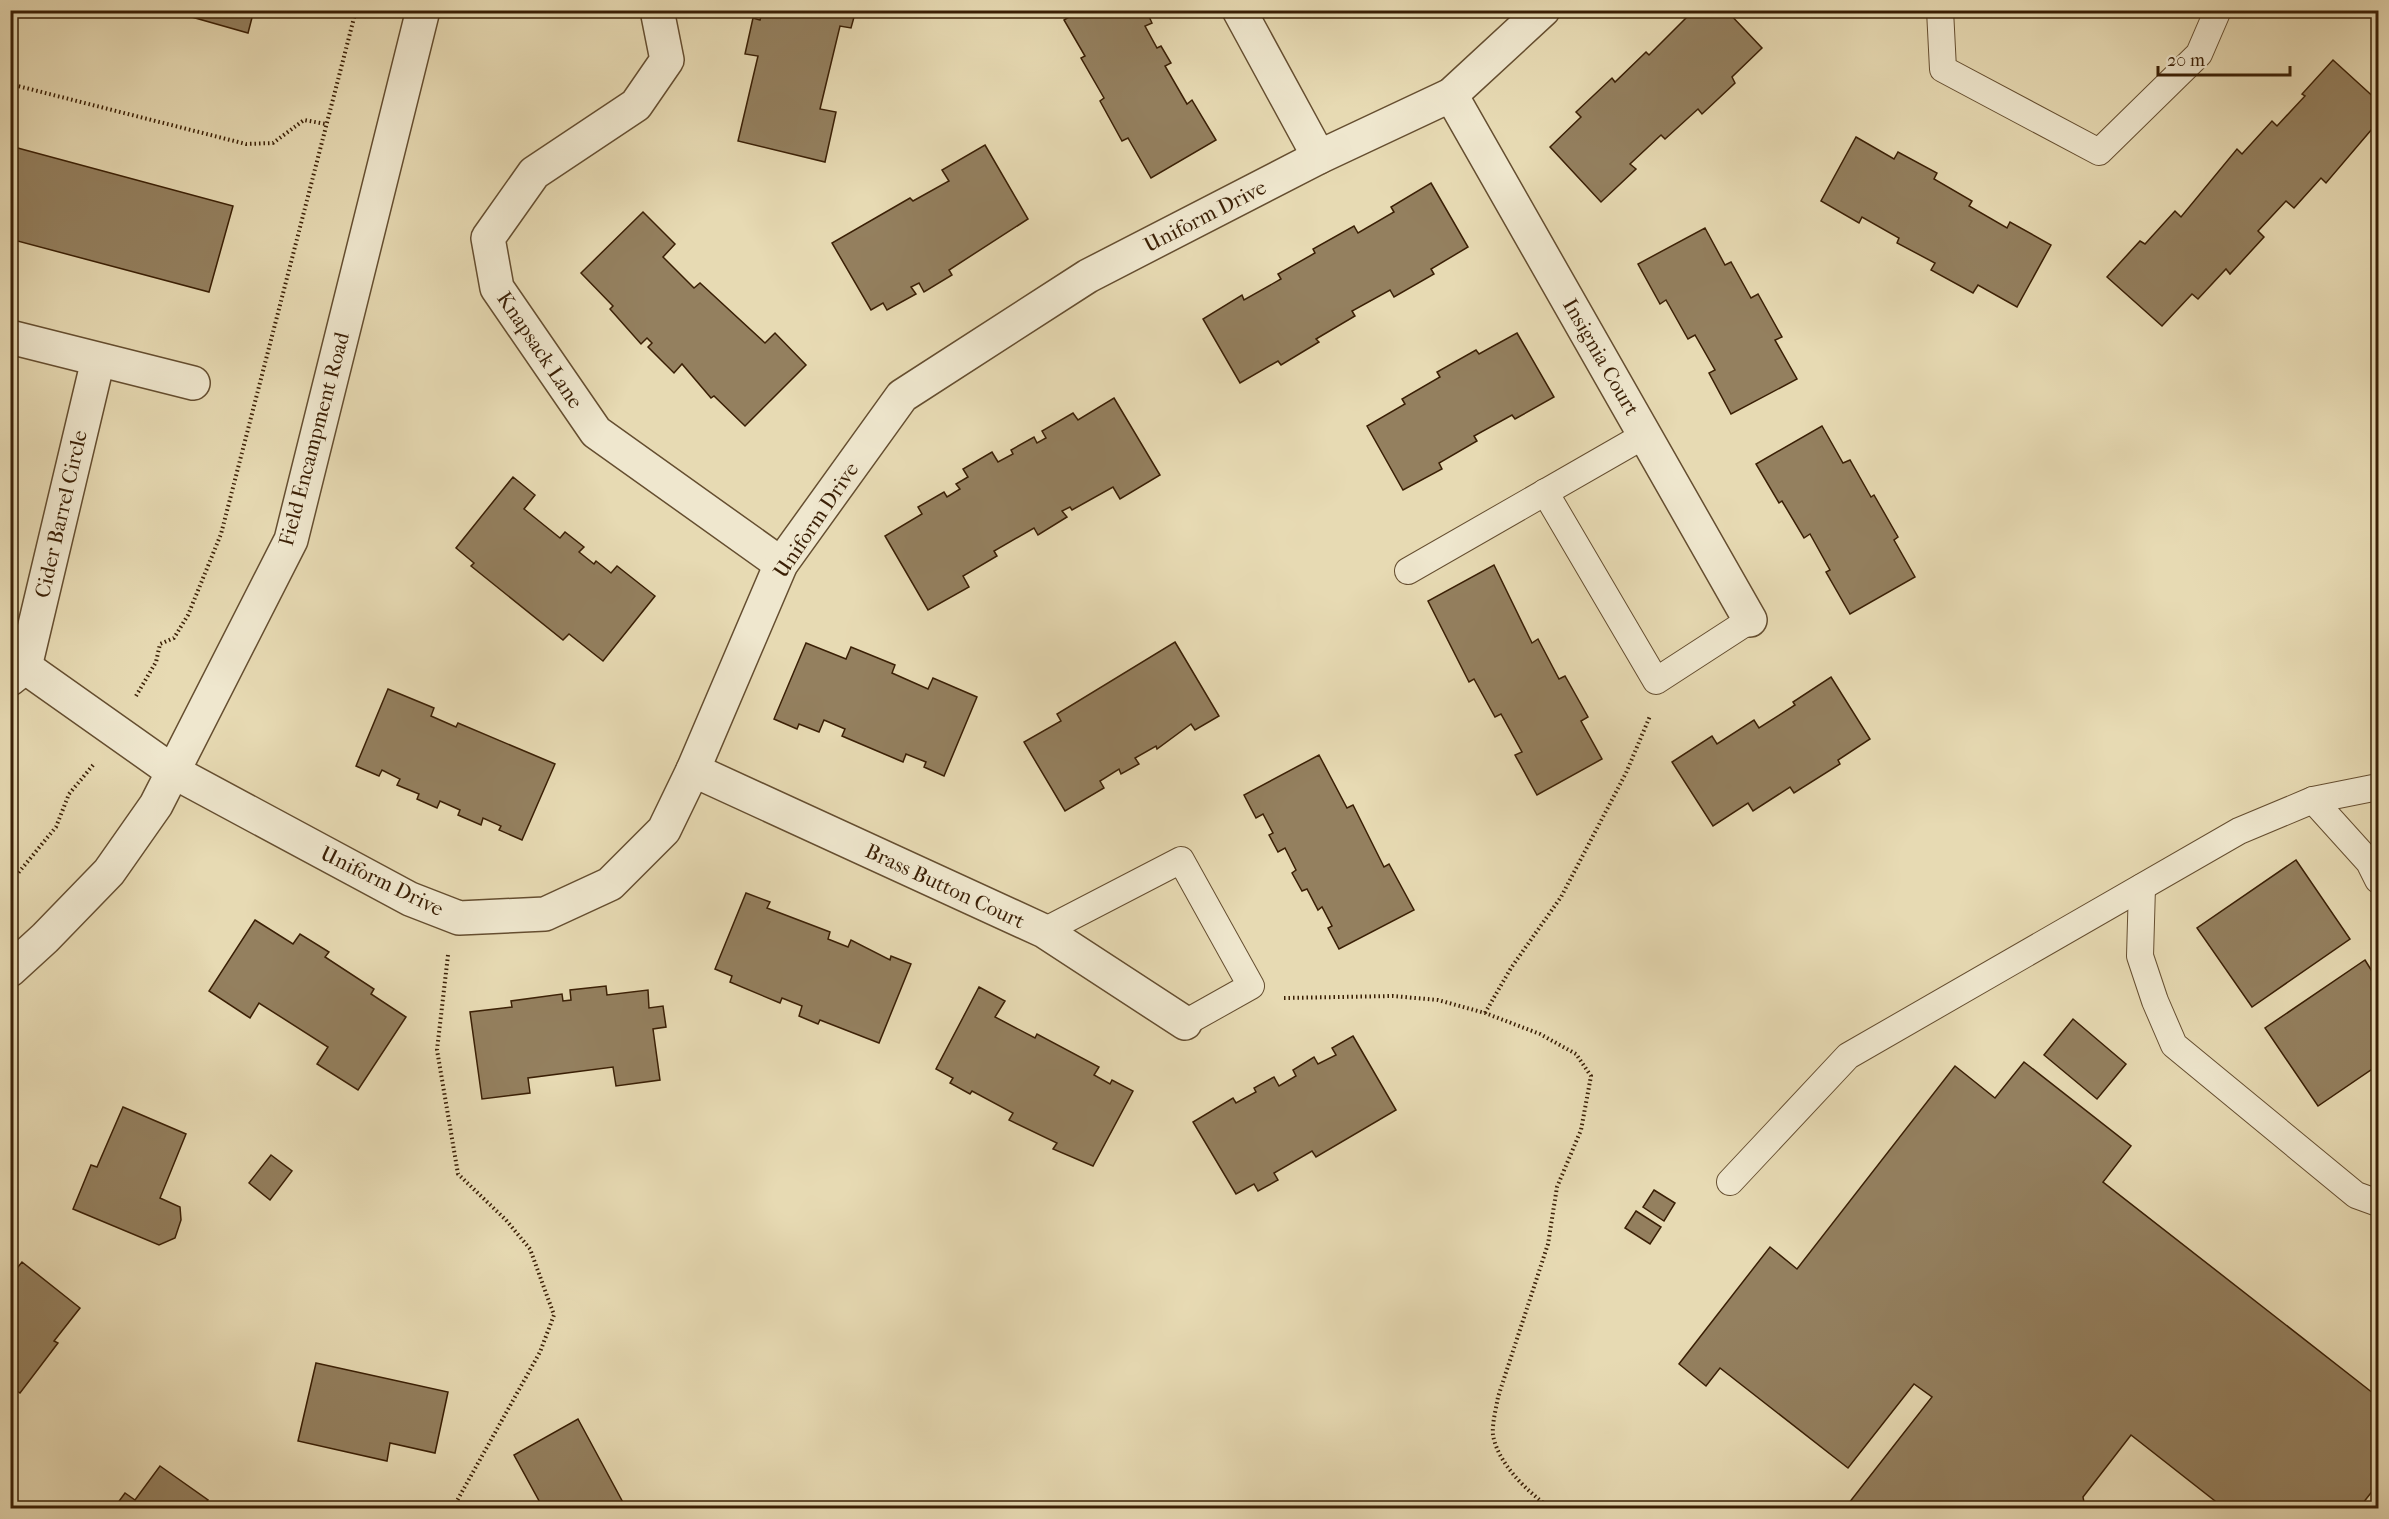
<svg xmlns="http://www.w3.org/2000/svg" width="2389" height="1519" font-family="'IM FELL French Canon',serif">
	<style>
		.building { fill: #94805f; stroke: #3a1f05; stroke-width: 1.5 }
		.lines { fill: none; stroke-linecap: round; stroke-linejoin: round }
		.service-casing { stroke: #654e30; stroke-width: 28 }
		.minor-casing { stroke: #654e30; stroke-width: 36 }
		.tertiary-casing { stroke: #654e30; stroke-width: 36 }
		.path { stroke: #3a1f05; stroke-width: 4; stroke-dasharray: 1.5 3; stroke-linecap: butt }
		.service { stroke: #efe7ce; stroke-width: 26 }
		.minor { stroke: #efe7ce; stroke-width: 33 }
		.tertiary { stroke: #efe7ce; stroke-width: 33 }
		.labels { text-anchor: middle; stroke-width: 5; stroke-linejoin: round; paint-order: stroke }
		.street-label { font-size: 21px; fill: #3a1f05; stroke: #efe7ce }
	</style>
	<rect width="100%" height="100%" fill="#e7dab3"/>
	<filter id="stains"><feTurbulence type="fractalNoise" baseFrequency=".00333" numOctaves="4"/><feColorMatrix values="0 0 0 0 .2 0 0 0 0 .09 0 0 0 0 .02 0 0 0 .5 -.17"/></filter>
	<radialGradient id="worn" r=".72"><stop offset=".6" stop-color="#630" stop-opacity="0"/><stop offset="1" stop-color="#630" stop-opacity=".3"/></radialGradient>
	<g class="building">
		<polygon points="167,10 254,10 248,33"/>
		<polygon points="763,10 856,10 851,28 840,26 820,109 836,112 825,162 738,141 758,56 745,54 753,18 760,20"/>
		<polygon points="1080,10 1146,10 1152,23 1145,26 1157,48 1161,46 1171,63 1165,66 1187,104 1192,100 1216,140 1151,178 1128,138 1122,141 1100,101 1104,98 1081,58 1085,56 1064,20"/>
		<polygon points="1694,10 1726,10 1762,48 1732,77 1735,83 1702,114 1698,109 1665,139 1661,135 1630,164 1636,169 1601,202 1550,147 1581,117 1576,112 1612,78 1615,82 1646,52 1649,55"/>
		<polygon points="2333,60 2378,101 2378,122 2326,183 2321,178 2294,208 2286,201 2258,231 2264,237 2230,274 2226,269 2198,299 2192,294 2162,326 2107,277 2140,241 2145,244 2175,211 2181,217 2237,149 2242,154 2272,121 2277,126 2305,96 2302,94"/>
		<polygon points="1856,137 1894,159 1898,152 1937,173 1934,179 1972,201 1969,206 2007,228 2010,222 2051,245 2017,307 1978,285 1973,293 1931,270 1935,263 1897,243 1899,238 1862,217 1859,223 1821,201"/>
		<polygon points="985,145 1028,219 949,270 952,275 924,292 919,283 911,287 916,294 887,310 883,303 871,310 832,243 910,198 913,201 949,181 942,170"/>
		<polygon points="14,147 233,206 209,292 10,239 10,160"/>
		<polygon points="1431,183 1468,247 1431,269 1434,274 1394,297 1390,290 1352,311 1355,316 1316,339 1319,342 1281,365 1278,361 1240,383 1203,319 1242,295 1244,300 1281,279 1278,274 1315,253 1313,249 1354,226 1358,233 1394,212 1391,207"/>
		<polygon points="643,212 675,244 663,257 694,288 700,283 765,343 775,333 806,365 745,426 714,396 711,398 682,364 674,373 648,347 652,343 647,338 641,344 610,309 613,306 581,273"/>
		<polygon points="1705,228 1725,265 1731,262 1751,298 1758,294 1782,337 1775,340 1797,379 1731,414 1709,373 1715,370 1695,335 1688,339 1666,300 1660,304 1638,264"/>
		<polygon points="1517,333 1554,397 1515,419 1512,415 1474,436 1477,441 1439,463 1442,469 1403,490 1367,426 1405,404 1402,399 1440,377 1437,372 1476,350 1479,354"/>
		<polygon points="1114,398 1160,475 1120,499 1113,487 1072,510 1070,507 1062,511 1067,517 1038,535 1034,528 994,551 997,556 963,576 969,587 928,610 885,536 922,514 918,507 944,492 947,497 960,489 956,484 968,477 963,469 992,452 998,462 1013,454 1011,450 1034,437 1037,443 1046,438 1042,431 1073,413 1078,420"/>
		<polygon points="1822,426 1843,463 1850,460 1871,497 1874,495 1898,537 1894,540 1915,577 1850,614 1826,572 1830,570 1810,534 1804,538 1782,501 1779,503 1756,464"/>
		<polygon points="513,477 535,495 524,509 560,538 565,532 584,547 579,552 594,564 596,561 611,573 617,566 655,596 603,661 569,634 563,640 471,566 474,563 456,548"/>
		<polygon points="1494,565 1532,643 1538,639 1559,679 1565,676 1588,717 1581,721 1602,759 1537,795 1515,755 1522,752 1501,714 1495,717 1474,679 1469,682 1428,601"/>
		<polygon points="1175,642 1219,716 1195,730 1191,724 1157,749 1156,746 1135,758 1139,764 1121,774 1119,769 1100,781 1104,788 1065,811 1024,742 1061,721 1057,714"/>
		<polygon points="806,643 846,659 851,647 895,665 892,673 928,689 933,678 977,697 944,776 924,767 926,762 906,754 903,762 842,736 845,729 824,720 819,732 799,724 797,729 774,719"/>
		<polygon points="1831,677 1870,739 1838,760 1840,764 1794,793 1790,787 1753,811 1748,803 1713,826 1672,762 1712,736 1717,744 1754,720 1759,728 1795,705 1793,702"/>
		<polygon points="388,689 434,708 431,716 456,727 458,723 555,764 522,840 499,830 501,826 483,818 481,825 458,815 460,810 440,801 437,808 417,799 419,794 397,785 400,779 382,770 379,776 356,766"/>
		<polygon points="1319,755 1347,808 1353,805 1384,867 1389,864 1414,910 1339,949 1328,928 1332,926 1322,907 1318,910 1307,889 1302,891 1292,873 1296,870 1285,848 1278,852 1269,835 1273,833 1263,814 1256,818 1244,795"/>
		<polygon points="2296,860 2350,939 2252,1007 2197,928"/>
		<polygon points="746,893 770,902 767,908 830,932 828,939 848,947 851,940 890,960 891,956 911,964 879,1043 820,1020 818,1024 799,1016 802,1006 782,998 780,1003 730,982 732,976 715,969"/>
		<polygon points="255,920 293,944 300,934 329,952 325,957 374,989 371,994 406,1017 358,1090 317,1064 328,1047 259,1003 250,1018 209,991"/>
		<polygon points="2365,960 2378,981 2378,1065 2318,1106 2265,1028"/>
		<polygon points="606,986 607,995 648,990 649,1008 663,1006 666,1027 653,1029 660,1080 616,1086 613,1067 528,1078 530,1093 482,1099 470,1012 512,1007 511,1001 562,994 563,1001 571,1000 570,990"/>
		<polygon points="979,987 1005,1001 995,1017 1035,1038 1037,1034 1099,1067 1094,1075 1110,1084 1112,1080 1133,1091 1093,1166 1053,1149 1057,1143 1009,1120 1013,1113 972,1091 970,1094 950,1083 953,1078 936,1069"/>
		<polygon points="2073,1019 2126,1064 2097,1099 2044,1055"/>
		<polygon points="1353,1036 1396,1110 1316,1157 1312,1151 1274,1173 1278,1180 1258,1191 1254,1184 1236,1194 1193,1122 1233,1098 1236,1103 1256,1092 1254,1088 1274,1077 1279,1086 1296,1076 1293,1070 1314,1057 1318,1064 1336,1055 1332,1048"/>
		<polygon points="2024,1062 2131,1146 2103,1182 2378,1397 2378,1484 2359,1508 2224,1508 2131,1435 2083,1497 2085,1508 1845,1508 1932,1397 1914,1384 1848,1468 1720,1368 1706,1386 1679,1364 1770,1247 1797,1269 1955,1066 1995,1098"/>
		<polygon points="123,1107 186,1134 160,1198 180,1207 181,1220 175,1238 159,1245 73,1209 91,1165 97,1167"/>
		<polygon points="271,1155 292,1171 270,1200 249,1183"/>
		<polygon points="1654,1190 1675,1203 1664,1221 1643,1207"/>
		<polygon points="1636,1211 1661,1227 1650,1244 1625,1228"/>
		<polygon points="22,1262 80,1308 54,1341 58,1343 20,1393 10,1386 10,1277"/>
		<polygon points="316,1363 448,1392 435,1453 390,1443 387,1461 298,1441"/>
		<polygon points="578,1419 626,1508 543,1508 514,1455"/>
		<polygon points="160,1466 208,1500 202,1508 114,1508 125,1493 135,1500"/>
	</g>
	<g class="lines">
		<defs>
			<g id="service">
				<polyline points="1940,10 1943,69 2099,152 2199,54 2218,10"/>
				<polyline points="1545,492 1656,681 1750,620"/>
				<polyline points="1408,571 1645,435"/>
				<polyline points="2313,800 2369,862 2378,880"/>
				<polyline points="2142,887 2140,956 2155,1001 2174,1045 2356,1195 2378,1203"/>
				<polyline points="1044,931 1181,860 1251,986 1185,1023"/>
				<polyline points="1730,1182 1848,1056 2239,831 2313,800 2378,787"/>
			</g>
			<g id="minor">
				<polyline points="657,10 667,60 636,105 534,173 488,238 497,288 596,432 781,564"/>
				<polyline points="1239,10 1319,157"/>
				<polyline points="1451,95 1750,620"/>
				<polyline points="10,337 193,383"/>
				<polyline points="25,667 172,771 410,899 459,918 545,914 610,884 664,830 693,770 781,564 902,396 1088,276 1319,157 1451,95 1543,10"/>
				<polyline points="10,679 25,667 98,360"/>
				<polyline points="693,770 1044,931 1185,1023"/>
			</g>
			<polyline id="tertiary" points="10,970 45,938 109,872 156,805 291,540 423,10"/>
		</defs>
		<use href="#service" class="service-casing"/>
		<use href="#minor" class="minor-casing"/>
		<use href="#tertiary" class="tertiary-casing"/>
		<g class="path">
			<polyline points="10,84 246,144 273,143 304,120 326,124"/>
			<polyline points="136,696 156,662 160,644 174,638 188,615 221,534 356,10"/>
			<polyline points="10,883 56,827 69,794 94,764"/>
			<polyline points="448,955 437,1050 458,1174 506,1220 530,1249 554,1315 540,1352 453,1508"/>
			<path d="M 1284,998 L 1393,996 L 1438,1000 L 1485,1013 L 1540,1034 L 1576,1054 L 1591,1076 L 1581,1130 L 1557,1187 L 1548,1244 L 1498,1397 C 1496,1409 1492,1423 1493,1435 C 1498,1464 1527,1491 1550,1508"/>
			<polyline points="1485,1013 1511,968 1561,897 1626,773 1650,716"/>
		</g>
		<use href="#service" class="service"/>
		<use href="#minor" class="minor"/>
		<use href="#tertiary" class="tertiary"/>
	</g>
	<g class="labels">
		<g class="street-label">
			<text transform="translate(1205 216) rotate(-27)" y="7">Uniform Drive</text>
			<text transform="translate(540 350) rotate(56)" y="7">Knapsack Lane</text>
			<text transform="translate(1601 357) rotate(60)" y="7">Insignia Court</text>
			<text transform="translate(314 439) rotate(-75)" y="7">Field Encampment Road</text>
			<text transform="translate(61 514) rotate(-77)" y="7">Cider Barrel Circle</text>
			<text transform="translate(816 520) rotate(-56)" y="7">Uniform Drive</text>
			<text transform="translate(382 881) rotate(26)" y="7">Uniform Drive</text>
			<text transform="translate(945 886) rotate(25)" y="7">Brass Button Court</text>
		</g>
	</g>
	<rect width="2389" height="1519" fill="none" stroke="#e7dab3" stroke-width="36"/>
	<rect x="12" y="12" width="2365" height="1495" fill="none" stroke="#3a1f05" stroke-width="3"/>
	<rect x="18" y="18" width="2353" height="1483" fill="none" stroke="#3a1f05" stroke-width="1.5"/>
	<path d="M2158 66v9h132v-9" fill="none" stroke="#3a1f05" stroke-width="3"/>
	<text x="2167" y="66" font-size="18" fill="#3a1f05" stroke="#efe7ce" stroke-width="4.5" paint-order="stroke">20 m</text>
	<rect width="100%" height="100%" filter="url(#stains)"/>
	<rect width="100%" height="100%" fill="url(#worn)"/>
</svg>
